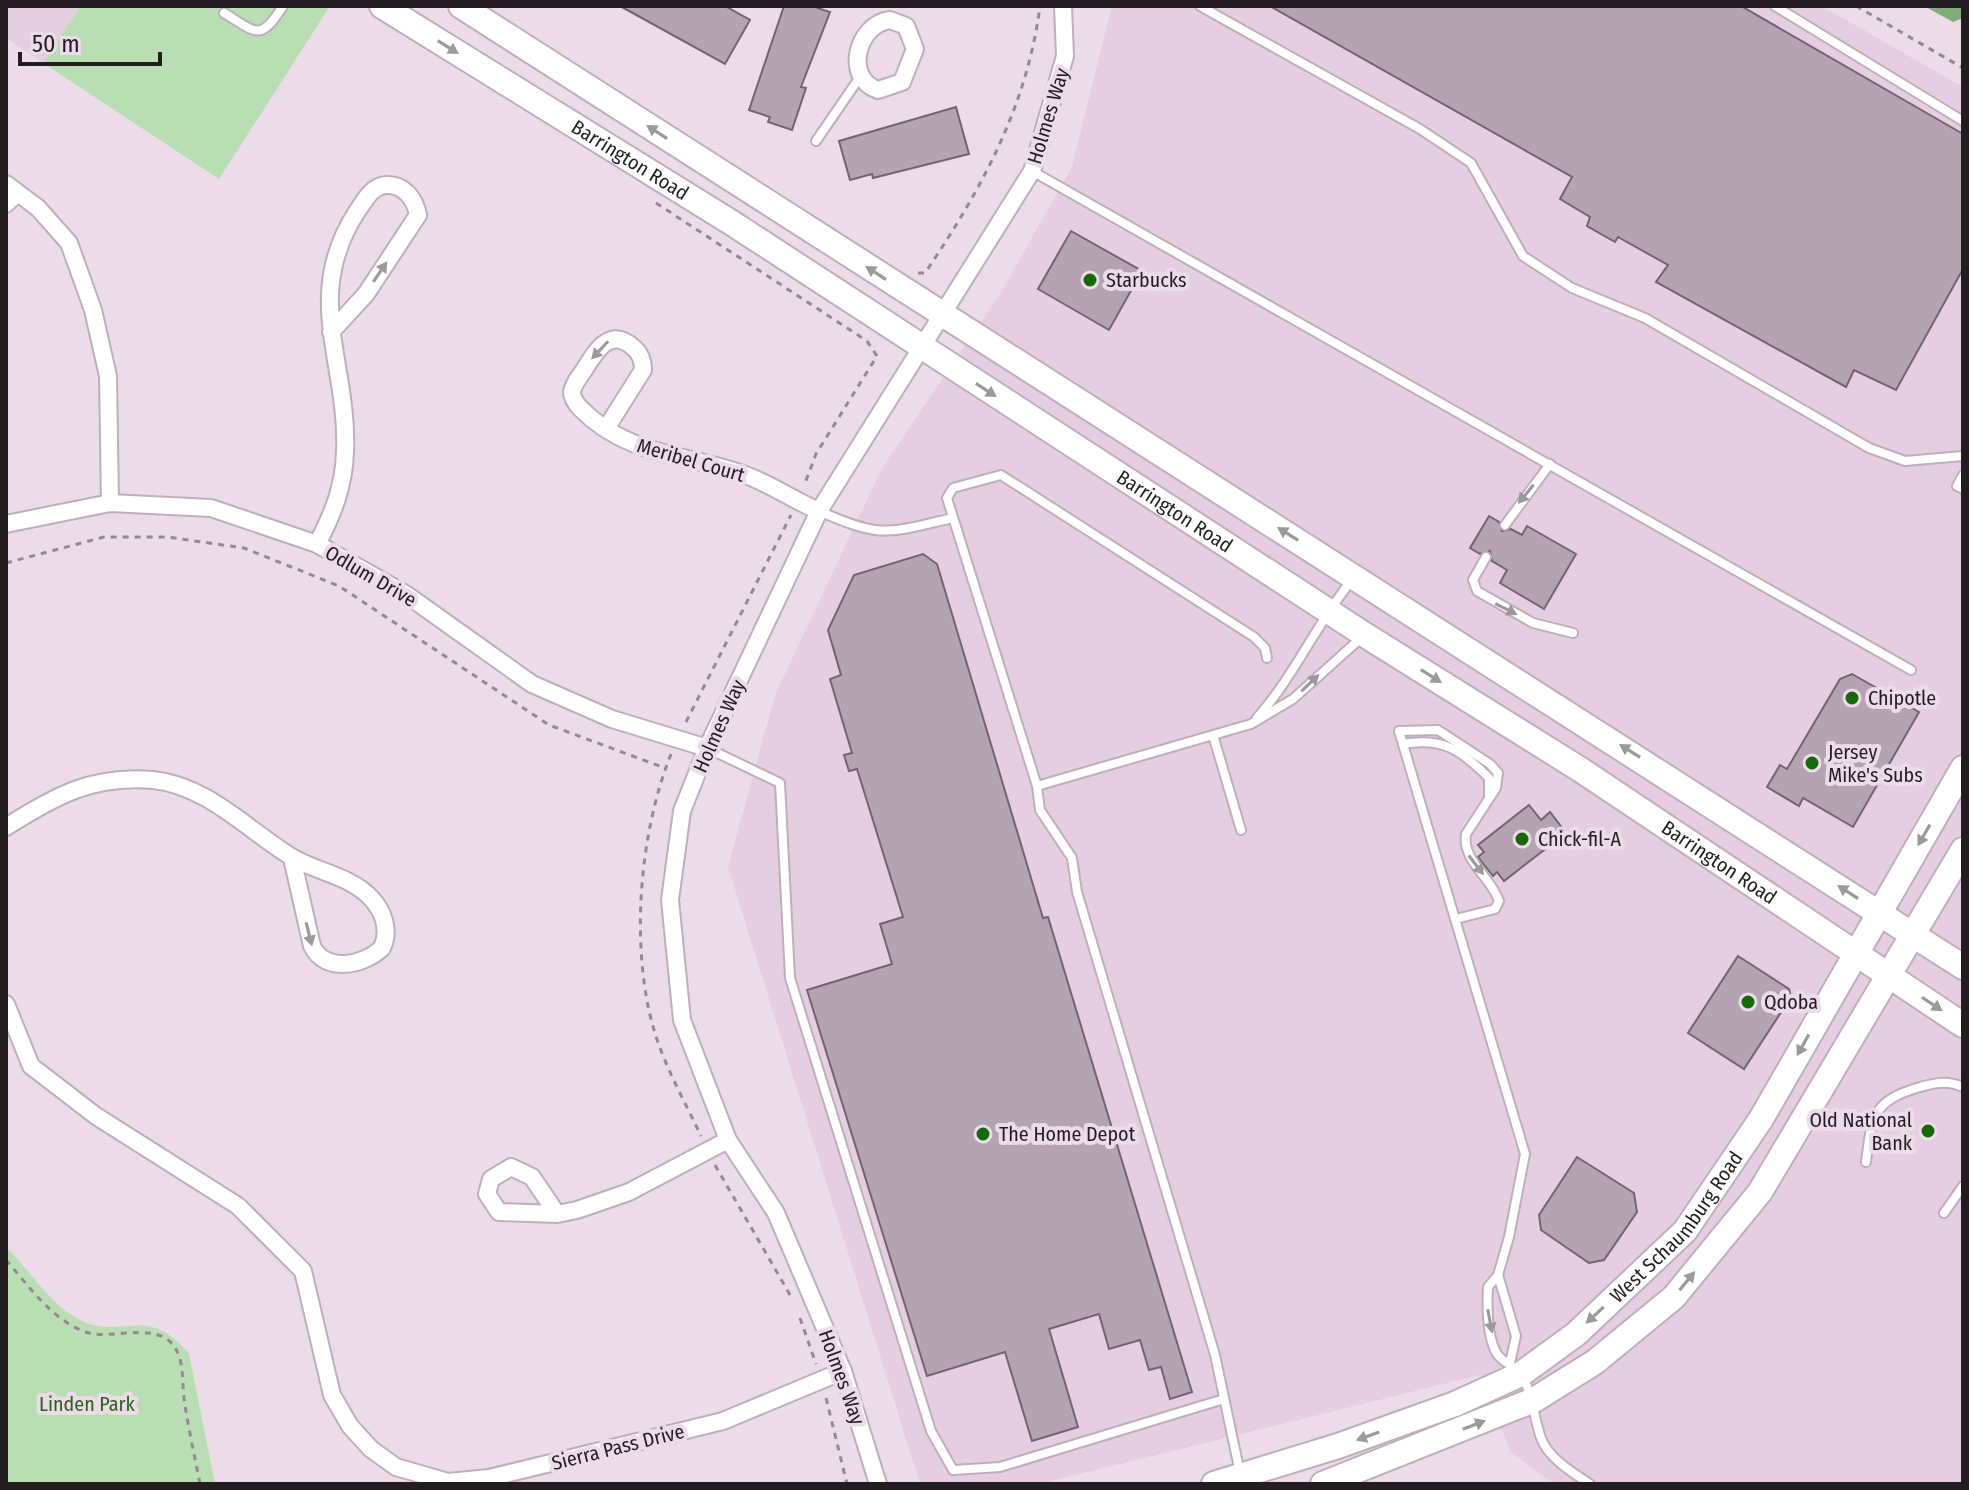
<svg xmlns="http://www.w3.org/2000/svg" width="1969" height="1490" font-family="'Fira Sans Condensed',sans-serif">
	<style>
		.built { fill: #e5cee1 }
		.green { fill: #badeb4 }
		.water { fill: #83ac7d }
		.building { fill: #b4a3b1; stroke: #746471; stroke-width: 2 }
		.lines { fill: none; stroke-linecap: round; stroke-linejoin: round }
		.service-casing { stroke: #bfafbc; stroke-width: 12 }
		.minor-casing { stroke: #bfafbc; stroke-width: 20 }
		.secondary-casing { stroke: #bfafbc; stroke-width: 28 }
		.path { stroke: #958993; stroke-width: 3; stroke-dasharray: 6 6; stroke-linecap: butt }
		.service { stroke: #fff; stroke-width: 8 }
		.minor { stroke: #fff; stroke-width: 16 }
		.secondary { stroke: #fff; stroke-width: 24 }
		.oneway { fill: #9c999c }
		.poi-dot { fill: #166808; stroke: #ecdbe9; stroke-width: 3 }
		.labels { text-anchor: middle; stroke-width: 8; stroke-linejoin: round; paint-order: stroke }
		.street-label { font-size: 20px; fill: #231d22; stroke: #ecdbe9 }
		.poi-label { font-size: 20px; fill: #231d22; stroke: #ecdbe9; text-anchor: start }
		.park-label { font-size: 20px; fill: #2a6123; stroke: #ecdbe9 }
	</style>
	<rect width="100%" height="100%" fill="#ecdbe9"/>
	<g class="built">
		<polygon points="6,6 81,6 43,63 6,38"/>
		<polygon points="1112,6 1822,6 1963,87 1963,1484 1555,1484 1511,1453 1480,1375 1039,1484 920,1484 728,867 775,695 882,468 1000,294 1072,167"/>
	</g>
	<g class="green">
		<polygon points="81,6 330,6 219,179 43,63"/>
		<path d="M 6,1247 C 31,1271 49,1305 82,1321 C 121,1340 148,1303 189,1354 L 215,1484 L 6,1484 Z"/>
	</g>
	<polygon class="water" points="1924,6 1963,6 1963,18 1953,22"/>
	<g class="building">
		<polygon points="620,6 725,6 750,20 725,64"/>
		<polygon points="784,6 812,6 830,12 801,87 806,88 792,130 768,122 770,117 749,110"/>
		<polygon points="1270,6 1741,6 1963,134 1963,269 1896,390 1854,370 1846,387 1656,282 1668,265 1618,237 1615,242 1587,226 1590,217 1560,199 1572,177"/>
		<polygon points="956,107 969,154 873,178 872,174 850,180 839,141"/>
		<polygon points="1071,231 1142,271 1109,330 1038,289"/>
		<polygon points="1489,516 1499,522 1502,531 1511,529 1522,535 1527,526 1576,554 1544,609 1500,583 1507,570 1492,561 1490,551 1480,554 1470,548"/>
		<polygon points="923,554 937,564 1043,918 1048,917 1192,1392 1170,1399 1161,1367 1149,1370 1140,1340 1109,1349 1099,1314 1049,1329 1078,1427 1032,1441 1005,1352 927,1376 807,990 892,964 880,924 903,917 857,769 849,771 844,755 852,753 830,679 841,675 828,630 854,575"/>
		<polygon points="1852,674 1919,712 1853,827 1803,798 1799,806 1767,787 1780,765 1787,769 1840,679"/>
		<polygon points="1529,805 1541,820 1550,812 1566,833 1504,881 1497,872 1493,876 1478,857 1484,852 1478,845"/>
		<polygon points="1738,956 1789,989 1791,997 1744,1069 1688,1033"/>
		<polygon points="1577,1157 1634,1193 1637,1212 1604,1260 1589,1263 1541,1230 1539,1215"/>
	</g>
	<g class="lines">
		<defs>
			<g id="service">
				<polyline points="1200,6 1420,129 1471,163 1523,256 1572,288 1645,318 1869,448 1905,461 1963,456"/>
				<polyline points="1775,6 1963,121"/>
				<path d="M 224,13 C 257,33 260,42 283,6"/>
				<polyline points="816,141 860,77"/>
				<polyline points="1032,171 1911,670"/>
				<polyline points="1963,475 1957,486 1963,489"/>
				<path d="M 819,511 C 883,539 887,533 953,518"/>
				<polyline points="1505,525 1550,464"/>
				<polyline points="1486,557 1473,580 1477,591 1533,623 1573,633"/>
				<path d="M 1257,718 C 1294,676 1316,625 1351,581"/>
				<polyline points="1213,735 1241,830"/>
				<path d="M 1403,744 C 1443,737 1461,750 1489,778 L 1489,795"/>
				<polyline points="707,748 780,783 790,978 931,1431 953,1470 1000,1467 1224,1399"/>
				<polyline points="1037,786 1251,724 1293,699 1361,638"/>
				<path d="M 1456,919 L 1495,909 L 1499,901 C 1491,877 1462,861 1466,834 L 1496,788 L 1498,773 L 1490,764 L 1438,730 L 1399,731 L 1525,1154 L 1509,1237 L 1498,1275 L 1488,1287 C 1487,1306 1487,1337 1497,1354 C 1503,1363 1518,1367 1524,1379 C 1533,1398 1534,1418 1541,1438 C 1548,1458 1573,1473 1590,1484"/>
				<path d="M 1866,1162 C 1872,1116 1872,1101 1920,1087 C 1936,1083 1947,1080 1963,1087"/>
				<polyline points="1944,1213 1963,1186"/>
				<polyline points="1498,1275 1516,1336 1510,1363"/>
				<polyline points="1240,1473 1215,1355 1077,892 1072,858 1040,810 1037,786 947,498 953,488 1001,475 1254,637 1265,648 1267,658"/>
			</g>
			<g id="minor">
				<path d="M 890,20 L 906,26 L 915,49 L 902,82 L 878,90 C 843,78 857,24 890,20 Z"/>
				<polyline points="6,184 38,208 69,243 93,310 108,376 110,503"/>
				<polyline points="6,204 17,193"/>
				<path d="M 607,427 L 643,370 C 643,361 641,354 634,348 C 610,326 596,351 584,370 C 580,376 573,384 572,392 C 572,397 576,404 580,408 C 629,458 688,453 748,476 C 772,485 795,501 819,511"/>
				<polyline points="6,524 110,503 211,508 317,544 407,595 532,684 612,719 707,748"/>
				<path d="M 317,544 C 333,514 344,486 345,452 C 349,364 302,298 356,213 C 364,202 371,186 386,185 C 404,184 415,199 418,215 L 366,294 L 331,332"/>
				<path d="M 6,827 C 55,796 92,775 153,780 C 206,785 248,830 290,856 C 315,872 350,875 371,898 C 384,912 390,931 382,948 C 363,966 325,973 312,946 L 292,858"/>
				<polyline points="6,1004 31,1066 96,1116 238,1206 303,1271 332,1395 350,1426 371,1449 396,1467 448,1482 489,1478 723,1421 843,1371"/>
				<polyline points="557,1214 532,1177 511,1167 491,1179 487,1194 499,1212 557,1214 577,1210 629,1192 728,1140"/>
				<polyline points="878,1484 843,1371 776,1213 728,1140 682,1020 670,900 682,811 707,748 819,511 1032,171 1065,56 1063,6"/>
			</g>
			<g id="secondary">
				<path id="s1" d="M 382,6 L 732,223 L 1365,635 L 1581,770 L 1963,1025"/>
				<polyline points="461,6 1963,967"/>
				<path id="s2" d="M 1214,1484 L 1338,1446 L 1455,1404 L 1521,1374 L 1576,1334 L 1685,1231 L 1761,1119 L 1963,768"/>
				<polyline points="1323,1484 1534,1400 1595,1362 1674,1297 1760,1192 1963,850"/>
			</g>
		</defs>
		<use href="#service" class="service-casing"/>
		<use href="#minor" class="minor-casing"/>
		<use href="#secondary" class="secondary-casing"/>
		<g class="path">
			<polyline points="1856,6 1963,68"/>
			<polyline points="656,203 867,341 877,356 816,454 804,486"/>
			<path d="M 918,273 L 925,273 C 981,190 1027,107 1040,6"/>
			<polyline points="6,563 104,537 167,537 244,548 339,586 549,725 665,768"/>
			<polyline points="686,722 791,515"/>
			<path d="M 671,754 C 639,834 630,948 654,1030 C 665,1067 685,1102 701,1136"/>
			<polyline points="715,1165 793,1300"/>
			<path d="M 6,1260 C 29,1286 54,1323 89,1333 C 116,1340 166,1317 179,1356 C 184,1370 182,1390 185,1405 C 189,1431 195,1458 200,1484"/>
			<polyline points="800,1318 816,1364"/>
			<polyline points="826,1398 847,1484"/>
		</g>
		<use href="#service" class="service"/>
		<use href="#minor" class="minor"/>
		<use href="#secondary" class="secondary"/>
	</g>
	<defs><path id="oneway-solid" d="M-6-.8H1V-3.2L6.5 0L1 3.2V.8H-6Z" transform="scale(2)"/></defs>
	<g class="oneway">
		<use href="#oneway-solid" transform="translate(448 47) rotate(32)"/>
		<use href="#oneway-solid" transform="translate(657 132) rotate(-147)"/>
		<use href="#oneway-solid" transform="translate(380 272) rotate(-56)"/>
		<use href="#oneway-solid" transform="translate(876 273) rotate(-147)"/>
		<use href="#oneway-solid" transform="translate(600 350) rotate(133)"/>
		<use href="#oneway-solid" transform="translate(986 390) rotate(33)"/>
		<use href="#oneway-solid" transform="translate(1526 494) rotate(129)"/>
		<use href="#oneway-solid" transform="translate(1288 534) rotate(-148)"/>
		<use href="#oneway-solid" transform="translate(1506 609) rotate(27)"/>
		<use href="#oneway-solid" transform="translate(1431 676) rotate(32)"/>
		<use href="#oneway-solid" transform="translate(1310 683) rotate(-44)"/>
		<use href="#oneway-solid" transform="translate(1630 751) rotate(-148)"/>
		<use href="#oneway-solid" transform="translate(1924 835) rotate(120)"/>
		<use href="#oneway-solid" transform="translate(1476 865) rotate(52)"/>
		<use href="#oneway-solid" transform="translate(1848 892) rotate(-147)"/>
		<use href="#oneway-solid" transform="translate(309 934) rotate(76)"/>
		<use href="#oneway-solid" transform="translate(1932 1004) rotate(34)"/>
		<use href="#oneway-solid" transform="translate(1803 1045) rotate(119)"/>
		<use href="#oneway-solid" transform="translate(1687 1281) rotate(-51)"/>
		<use href="#oneway-solid" transform="translate(1595 1315) rotate(137)"/>
		<use href="#oneway-solid" transform="translate(1490 1321) rotate(79)"/>
		<use href="#oneway-solid" transform="translate(1474 1425) rotate(-21)"/>
		<use href="#oneway-solid" transform="translate(1368 1436) rotate(160)"/>
	</g>
	<g class="poi-dot">
		<circle cx="1090" cy="280" r="8"/>
		<circle cx="1852" cy="698" r="8"/>
		<circle cx="1812" cy="763" r="8"/>
		<circle cx="1522" cy="839" r="8"/>
		<circle cx="1748" cy="1002" r="8"/>
		<circle cx="1928" cy="1131" r="8"/>
		<circle cx="983" cy="1134" r="8"/>
	</g>
	<g class="labels">
		<g class="street-label">
			<text transform="translate(1048 116) rotate(-73)" y="7">Holmes Way</text>
			<text dy="7" stroke="none"><textPath href="#s1" startOffset="292">Barrington Road</textPath></text>
			<text transform="translate(691 460) rotate(16)" y="7">Meribel Court</text>
			<text dy="7" stroke="none"><textPath href="#s1" startOffset="940">Barrington Road</textPath></text>
			<text transform="translate(371 576) rotate(30)" y="7">Odlum Drive</text>
			<text transform="translate(719 726) rotate(-66)" y="7">Holmes Way</text>
			<text dy="7" stroke="none"><textPath href="#s1" startOffset="1588">Barrington Road</textPath></text>
			<text dy="7" stroke="none"><textPath href="#s2" startOffset="542">West Schaumburg Road</textPath></text>
			<text transform="translate(842 1377) rotate(70)" y="7">Holmes Way</text>
			<text transform="translate(618 1447) rotate(-14)" y="7">Sierra Pass Drive</text>
		</g>
		<g class="poi-label">
			<text x="1106" y="287">Starbucks</text>
			<text x="1868" y="705">Chipotle</text>
			<text x="1828" y="759">Jersey<tspan x="1828" dy="23">Mike's Subs</tspan></text>
			<text x="1538" y="846">Chick-fil-A</text>
			<text x="1764" y="1009">Qdoba</text>
			<text x="1912" y="1127" text-anchor="end">Old National<tspan x="1912" dy="23">Bank</tspan></text>
			<text x="999" y="1141">The Home Depot</text>
		</g>
		<g class="park-label">
			<text x="87" y="1411">Linden Park</text>
		</g>
	</g>
	<rect width="1969" height="1490" fill="none" stroke="#231d22" stroke-width="16"/>
	<path d="M20 52v12h140v-12" fill="none" stroke="#231d22" stroke-width="4"/>
	<text x="32" y="52" font-size="24" fill="#231d22" stroke="#ecdbe9" stroke-width="6" paint-order="stroke">50 m</text>
</svg>
